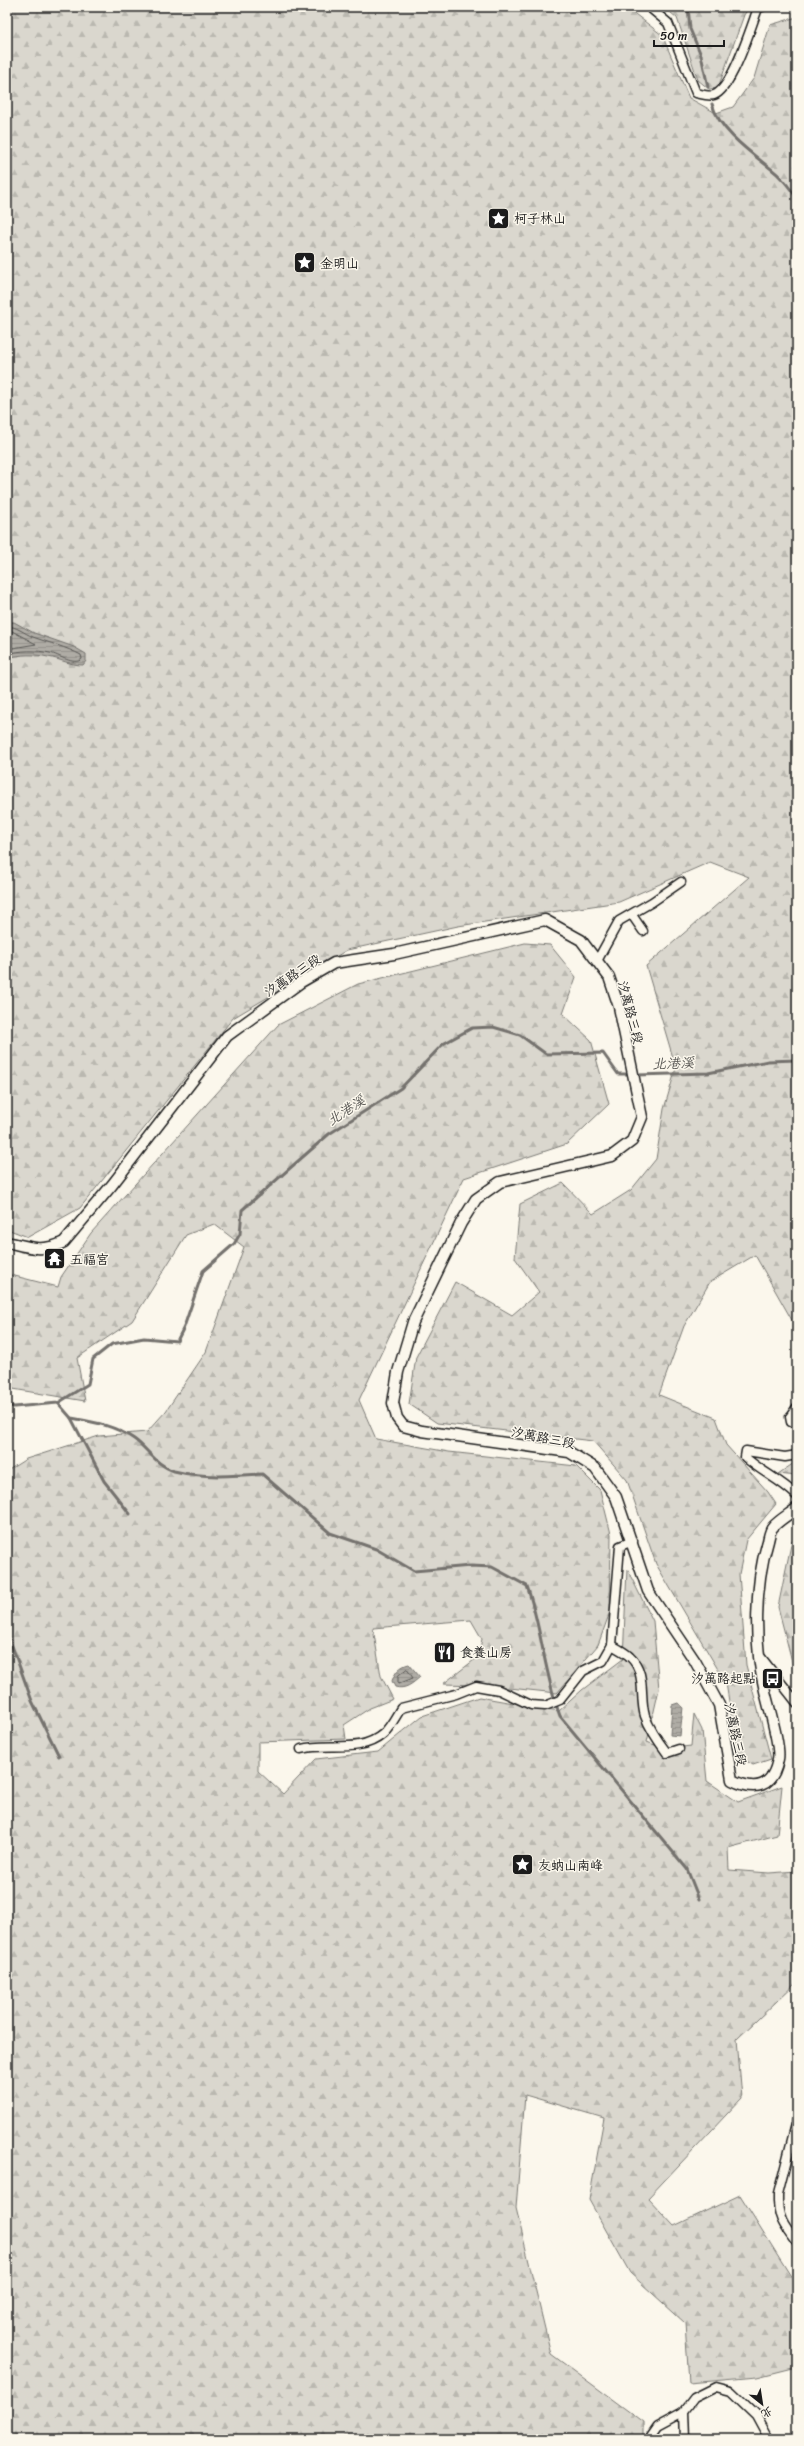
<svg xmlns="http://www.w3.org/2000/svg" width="804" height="2446" font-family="Sriracha,'LXGW WenKai TC',sans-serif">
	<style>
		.forest { fill: url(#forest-firs); stroke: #7b7a75 }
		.water { fill: url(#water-rules); stroke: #74726e }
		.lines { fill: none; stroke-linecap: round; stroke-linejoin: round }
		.shore { stroke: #575653; stroke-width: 1 }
		.stream { stroke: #74726e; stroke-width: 3 }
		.minor-casing { stroke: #1c1c1c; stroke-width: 11 }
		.tertiary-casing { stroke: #1c1c1c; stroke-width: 13 }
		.minor { stroke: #fbf7ec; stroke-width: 8 }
		.tertiary { stroke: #fbf7ec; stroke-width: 10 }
		.labels { text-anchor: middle; stroke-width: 3; stroke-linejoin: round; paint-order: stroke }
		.poi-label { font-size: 13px; fill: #1c1c1c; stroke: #fbf7ec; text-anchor: start }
		.street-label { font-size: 13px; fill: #1c1c1c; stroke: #fbf7ec }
		.water-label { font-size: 14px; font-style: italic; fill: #575653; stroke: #fbf7ec }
	</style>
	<defs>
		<pattern id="forest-firs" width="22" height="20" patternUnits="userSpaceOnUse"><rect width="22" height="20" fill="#dad7ce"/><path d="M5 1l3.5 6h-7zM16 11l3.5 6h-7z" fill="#bab8b0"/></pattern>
		<pattern id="water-rules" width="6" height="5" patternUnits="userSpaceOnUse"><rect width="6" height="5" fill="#afaca5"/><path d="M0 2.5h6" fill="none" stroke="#96938d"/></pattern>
	</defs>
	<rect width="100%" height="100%" fill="#fbf7ec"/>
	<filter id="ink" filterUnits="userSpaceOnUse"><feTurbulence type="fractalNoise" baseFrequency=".025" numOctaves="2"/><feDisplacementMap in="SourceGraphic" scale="8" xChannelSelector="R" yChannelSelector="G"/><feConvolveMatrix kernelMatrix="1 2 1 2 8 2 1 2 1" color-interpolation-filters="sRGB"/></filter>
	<g filter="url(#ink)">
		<g class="forest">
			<polygon points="7,7 626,7 662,35 689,98 716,113 733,107 754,78 770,25 797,17 797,1323 793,1322 755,1255 710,1282 684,1326 659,1395 716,1418 726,1445 768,1492 776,1504 746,1540 739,1574 746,1665 771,1759 753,1765 738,1756 726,1683 656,1564 627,1480 593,1441 437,1423 409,1404 416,1357 455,1282 512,1315 539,1292 515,1258 520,1204 563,1183 593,1214 631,1190 656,1159 664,1109 676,1068 646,966 749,877 710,862 619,902 458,926 347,950 233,1018 80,1208 28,1237 7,1229"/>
			<polygon points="664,7 749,7 744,15 718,88 709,89 698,80 677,18"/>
			<polygon points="525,943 550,945 576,977 563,1014 591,1040 609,1104 567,1144 464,1178 359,1400 376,1439 449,1452 576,1466 600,1490 611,1534 610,1612 598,1645 557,1693 481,1685 443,1684 478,1657 482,1639 471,1620 373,1628 381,1676 393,1699 370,1708 344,1725 346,1739 258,1742 258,1771 283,1794 316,1759 378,1752 422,1716 479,1697 559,1711 582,1690 623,1659 627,1569 653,1621 659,1689 647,1742 665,1749 691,1746 694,1714 702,1730 707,1781 738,1802 782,1786 777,1835 728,1848 729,1870 769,1873 797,1871 797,1982 737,2039 742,2098 648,2198 674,2226 740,2195 797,2286 797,2367 757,2377 689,2383 685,2323 630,2273 589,2200 604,2118 525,2095 516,2208 551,2354 643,2422 643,2439 7,2439 7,1471 26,1459 99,1436 147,1432 166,1411 206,1352 244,1247 214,1224 186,1235 132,1321 77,1358 85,1401 7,1388 7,1274 58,1287 61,1277 91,1233 278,1025 358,984"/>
			<polygon points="797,1461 797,1476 778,1474"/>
			<polygon points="797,1536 797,1681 778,1607 792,1540"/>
		</g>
		<g class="water">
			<path d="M 7,622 L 14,622 L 34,633 L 74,647 L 86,654 L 86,661 L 83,665 C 70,665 60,659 48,657 C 35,654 21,654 7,658 Z"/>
			<path d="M 409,1664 L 420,1677 C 412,1684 405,1690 395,1687 L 392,1681 C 395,1672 400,1666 409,1664 Z"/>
			<polygon points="678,1703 683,1707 680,1736 670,1735 672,1705"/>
		</g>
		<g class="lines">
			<g class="shore">
				<path d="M 7,626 C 16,626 24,633 33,637 C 49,643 66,647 81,655 L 82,659 C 74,666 59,655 50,653 C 37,650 20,650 7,654"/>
				<polyline points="7,631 12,631 36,644 7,649"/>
				<polygon points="407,1669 413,1678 398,1684 398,1676"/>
			</g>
			<g class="stream">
				<polyline points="688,7 690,29 701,55 708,87"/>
				<path d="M 712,104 C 719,130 750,152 770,168 C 781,176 789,187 797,198"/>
				<polyline points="636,1075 708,1073 768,1061 797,1060"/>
				<path d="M 58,1403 L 71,1418 C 93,1422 114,1425 134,1439 C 147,1448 157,1466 174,1471 C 202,1478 233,1476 262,1474 L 330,1533 L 376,1549 L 414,1571 L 471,1566 L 492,1567 L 527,1586 C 542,1629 544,1673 560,1716 L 687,1869 L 699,1899"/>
				<polyline points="7,1405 14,1407 58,1403 88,1384 93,1359 112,1344 144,1338 177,1341 184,1327 203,1271 234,1244 240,1234 242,1210 329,1134 401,1088 443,1044 472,1028 493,1027 520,1035 546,1054 603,1053 618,1074 630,1074"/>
				<polyline points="71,1418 104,1481 130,1514"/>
				<polyline points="7,1632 32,1701 59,1756"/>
			</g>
			<defs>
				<g id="minor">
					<path d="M 649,7 L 668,23 L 696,93 C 701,94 709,97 714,95 C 732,89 751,27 758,8 L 762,7"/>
					<polyline points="632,915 643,931"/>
					<polyline points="597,961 619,921 652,902 681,882"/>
					<polyline points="797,1407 790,1417 791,1422 797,1423"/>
					<path d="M 797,1455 L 785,1457 L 746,1451 L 745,1457 C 761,1472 780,1479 797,1496"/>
					<path d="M 612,1645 C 618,1649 625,1652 630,1657 C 647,1672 639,1697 645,1716 C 650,1730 658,1741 667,1753 L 679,1749"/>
					<polyline points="760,1656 797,1703"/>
					<path d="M 301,1749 C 328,1742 360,1754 383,1734 C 390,1728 396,1716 401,1708 L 456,1694 L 476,1686 L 499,1690 L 531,1705 L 545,1706 L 560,1700 L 583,1671 L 603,1661 L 612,1645 L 620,1546 L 633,1541"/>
					<path d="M 797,2120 L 778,2194 C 777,2217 783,2225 797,2243"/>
					<polyline points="651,2439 651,2435 658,2425 684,2411"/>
					<polyline points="685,2439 684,2411 694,2398 716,2387 731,2391 756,2415 769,2439"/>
				</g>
				<path id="tertiary" d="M 7,1242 C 28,1247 44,1253 64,1242 L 112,1185 L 227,1036 L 301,982 L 334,963 L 394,954 L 545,920 L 581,940 L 609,977 L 619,1007 L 642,1117 L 632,1141 L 612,1156 L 500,1182 L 476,1199 L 461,1223 L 413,1322 L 398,1372 L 393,1403 L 397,1418 L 403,1426 L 422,1431 L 569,1452 L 595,1468 L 616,1497 L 648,1591 L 695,1661 L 719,1705 L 732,1780 C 756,1792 773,1787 778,1759 C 781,1747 768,1705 765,1691 C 754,1646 754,1586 768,1541 C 769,1537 770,1530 773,1527 C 779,1520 790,1514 797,1508"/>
			</defs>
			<use href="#minor" class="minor-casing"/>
			<use href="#tertiary" class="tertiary-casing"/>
			<use href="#minor" class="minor"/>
			<use href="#tertiary" class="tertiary"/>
		</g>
	</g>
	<defs>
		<symbol id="sight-square" viewBox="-11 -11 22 22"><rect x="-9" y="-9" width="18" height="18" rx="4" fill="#1c1c1c" stroke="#fbf7ec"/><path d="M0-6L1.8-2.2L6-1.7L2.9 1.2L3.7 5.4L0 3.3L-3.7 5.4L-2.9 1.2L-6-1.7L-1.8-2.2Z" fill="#fff"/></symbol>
		<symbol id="temple-square" viewBox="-11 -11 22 22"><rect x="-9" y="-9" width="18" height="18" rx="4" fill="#1c1c1c" stroke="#fbf7ec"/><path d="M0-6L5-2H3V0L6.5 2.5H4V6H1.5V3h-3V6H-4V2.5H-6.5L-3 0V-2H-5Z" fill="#fff"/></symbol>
		<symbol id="restaurant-square" viewBox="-11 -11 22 22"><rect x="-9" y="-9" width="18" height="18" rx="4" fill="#1c1c1c" stroke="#fbf7ec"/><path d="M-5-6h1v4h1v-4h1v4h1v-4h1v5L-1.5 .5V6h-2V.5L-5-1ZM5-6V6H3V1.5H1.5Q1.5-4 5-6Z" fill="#fff"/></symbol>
		<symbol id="bus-square" viewBox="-11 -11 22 22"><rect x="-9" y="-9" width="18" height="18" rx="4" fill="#1c1c1c" stroke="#fbf7ec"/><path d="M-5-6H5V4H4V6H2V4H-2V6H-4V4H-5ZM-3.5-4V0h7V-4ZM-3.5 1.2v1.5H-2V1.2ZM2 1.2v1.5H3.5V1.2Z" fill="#fff"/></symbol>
	</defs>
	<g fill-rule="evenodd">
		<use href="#sight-square" x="486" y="206" width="25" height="25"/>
		<use href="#sight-square" x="292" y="250" width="25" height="25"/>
		<use href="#temple-square" x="42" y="1246" width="25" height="25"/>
		<use href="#restaurant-square" x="432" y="1640" width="25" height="25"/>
		<use href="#bus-square" x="760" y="1666" width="25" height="25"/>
		<use href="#sight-square" x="510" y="1852" width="25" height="25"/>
	</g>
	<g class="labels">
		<g class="poi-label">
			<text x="514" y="223">柯子林山</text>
			<text x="320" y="268">金明山</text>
			<text x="70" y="1264">五福宮</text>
			<text x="460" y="1657">食養山房</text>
			<text x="756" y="1683" text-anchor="end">汐萬路起點</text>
			<text x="538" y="1870">友蚋山南峰</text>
		</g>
		<g class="street-label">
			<text transform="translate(292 975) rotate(-34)" y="5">汐萬路三段</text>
			<text transform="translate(631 1012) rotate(75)" y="5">汐萬路三段</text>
			<text transform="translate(543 1437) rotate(11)" y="5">汐萬路三段</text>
			<text transform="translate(736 1734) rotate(78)" y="5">汐萬路三段</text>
		</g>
		<g class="water-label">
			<text transform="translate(673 1063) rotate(-2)" y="5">北港溪</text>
			<text transform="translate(346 1110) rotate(-33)" y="5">北港溪</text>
		</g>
	</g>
	<rect width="804" height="2446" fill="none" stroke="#fbf7ec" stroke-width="24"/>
	<rect x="12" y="12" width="780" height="2422" fill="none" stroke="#1c1c1c" stroke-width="1.5" filter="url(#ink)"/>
	<g transform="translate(762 2404) rotate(150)" stroke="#fbf7ec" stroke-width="3" paint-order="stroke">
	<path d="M0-3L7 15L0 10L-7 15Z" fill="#1c1c1c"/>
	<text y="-6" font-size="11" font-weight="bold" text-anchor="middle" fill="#1c1c1c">北</text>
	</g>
	<path d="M654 40v6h70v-6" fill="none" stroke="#1c1c1c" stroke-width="2"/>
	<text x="660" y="40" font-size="12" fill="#1c1c1c" stroke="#fbf7ec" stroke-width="3" paint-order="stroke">50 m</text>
</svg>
